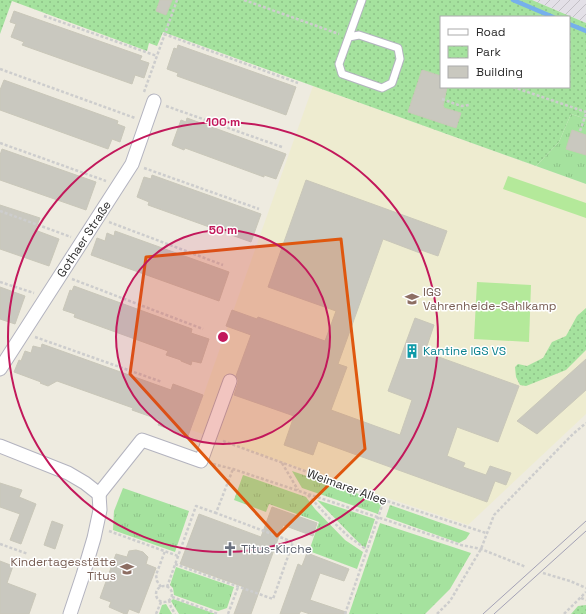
<svg xmlns="http://www.w3.org/2000/svg" width="586" height="614" font-family="'Space Grotesk',sans-serif">
	<style>
		.industrial { fill: url(#industrial-furrows) }
		.education { fill: #eeecd0 }
		.grass { fill: url(#grass-tufts) }
		.park { fill: url(#park-dots); fill-rule: evenodd }
		.pitch { fill: #b4e99a }
		.lines { fill: none; stroke-linecap: round; stroke-linejoin: round }
		.stream { stroke: #76b0ec; stroke-width: 4.5 }
		.building { fill: #c9c8bf; stroke: #c9c7b9 }
		.service-casing { stroke: #b3b3bf; stroke-width: 9 }
		.minor-casing { stroke: #b3b3bf; stroke-width: 15 }
		.path { stroke: #cdcdcd; stroke-width: 2.5; stroke-dasharray: 3 2; stroke-linecap: butt }
		.service { stroke: #fff; stroke-width: 7 }
		.minor { stroke: #fff; stroke-width: 13 }
		.tram { stroke: #a4a2b6; stroke-width: 1 }
		.marked { fill: #df570e; fill-opacity: 0.2; stroke: #df570e; stroke-width: 3; stroke-linejoin: round }
		.ring { fill: none; stroke: #c2185b; stroke-width: 2 }
		.labels { text-anchor: middle; stroke-width: 3; stroke-linejoin: round; paint-order: stroke }
		.street-label { font-size: 12px; fill: #2d2d2d; stroke: #fff }
		.education-label { font-size: 12px; fill: #785e54; stroke: #fff; text-anchor: start }
		.culture-label { font-size: 12px; fill: #0d838f; stroke: #fff; text-anchor: start }
		.worship-label { font-size: 12px; fill: #5b616d; stroke: #fff; text-anchor: start }
		.centre { fill: #c2185b; stroke: #fff; stroke-width: 2 }
		.ring-label { font-size: 12px; text-anchor: middle; font-weight: bold; fill: #c2185b; stroke: #fff; stroke-width: 3; stroke-linejoin: round; paint-order: stroke }
	</style>
	<defs>
		<pattern id="industrial-furrows" width="10" height="10" patternUnits="userSpaceOnUse"><rect width="10" height="10" fill="#e3e0e7"/><path d="M-1 1l2-2M0 10L10 0M9 11l2-2" fill="none" stroke="#c3c0c6"/></pattern>
		<pattern id="grass-tufts" width="24" height="20" patternUnits="userSpaceOnUse"><rect width="24" height="20" fill="#a5e29e"/><path d="M3 7l-1-3M5 7V3M7 7l1-3M15 17l-1-3M17 17v-4M19 17l1-3" fill="none" stroke="#8ec288"/></pattern>
		<pattern id="park-dots" width="8" height="8" patternUnits="userSpaceOnUse"><rect width="8" height="8" fill="#a5e29e"/><path d="M2 2h.1M6 6h.1" fill="none" stroke="#8ec288" stroke-width="1.8" stroke-linecap="round"/></pattern>
	</defs>
	<rect width="100%" height="100%" fill="#eeebe0"/>
	<polygon class="industrial" points="532,0 586,0 586,23"/>
	<polygon class="education" points="313,86 586,184 586,414 468,525 331,479 191,430"/>
	<g class="grass">
		<polygon points="571,114 586,119 586,184 536,166 559,142"/>
		<polygon points="292,471 382,502 378,514 302,488"/>
		<polygon points="243,475 306,497 315,509 345,540 363,552 357,569 309,551 319,522 269,504 266,512 234,500"/>
		<polygon points="123,488 189,511 175,552 113,530 114,511"/>
		<polygon points="317,500 375,519 365,549"/>
		<polygon points="390,505 470,533 466,539 459,543 386,517"/>
		<polygon points="380,523 471,553 450,589 425,614 349,614"/>
		<polygon points="176,567 234,587 227,608 218,611 174,595 173,588 170,585"/>
		<polygon points="173,599 216,614 179,614 171,601"/>
		<polygon points="166,604 172,614 159,614 162,605"/>
	</g>
	<g class="park">
		<path d="M 0,0 L 532,0 L 586,23 L 586,119 L 571,114 L 559,142 L 536,166 L 313,86 L 163,32 L 157,46 L 149,43 L 147,51 L 12,1 L 0,34 ZM 441,17 L 569,17 L 569,87 L 441,87 Z"/>
		<polygon points="586,308 586,350 566,370 526,386 520,385 516,377 515,367 518,364 527,366 543,358 552,342 566,336 577,316"/>
		<polygon points="586,605 586,614 571,614 578,606"/>
	</g>
	<g class="pitch">
		<polygon points="508,176 586,203 586,218 503,189"/>
		<polygon points="477,282 531,285 529,342 474,339"/>
	</g>
	<g class="lines">
		<g class="stream">
			<polyline points="513,0 553,17"/>
			<polyline points="569,24 586,31"/>
		</g>
	</g>
	<g class="building">
		<polygon points="160,0 172,0 166,15 156,11"/>
		<polygon points="14,11 142,56 140,60 149,63 144,78 135,75 132,84 22,45 24,42 11,37 16,24 10,22"/>
		<polygon points="178,45 296,87 286,115 177,76 178,73 167,69 174,48 177,49"/>
		<polygon points="422,70 441,76 441,87 447,87 443,106 444,107 444,108 461,113 456,128 408,112"/>
		<polygon points="4,80 118,121 117,124 125,127 120,142 112,139 108,149 0,110 0,90"/>
		<polygon points="187,118 286,154 276,179 264,175 264,177 185,148 184,150 172,145 181,120 186,122"/>
		<polygon points="572,130 586,135 586,155 566,149"/>
		<polygon points="2,149 96,182 86,210 0,180 0,155"/>
		<polygon points="152,175 261,214 251,242 148,205 149,202 137,197 144,177 151,179"/>
		<polygon points="306,180 447,231 438,256 421,250 420,253 383,239 338,364 347,367 331,410 400,435 412,400 388,391 415,318 434,325 425,352 519,386 498,442 457,427 447,456 465,463 463,467 486,475 490,466 511,473 506,485 495,481 487,502 318,441 313,455 284,445 294,416 234,395 238,383 238,379 236,376 251,335 226,326 232,310 257,319 258,317 325,341 336,311 268,287"/>
		<polygon points="0,205 40,218 35,230 59,239 49,266 0,249"/>
		<polygon points="115,231 229,272 219,301 91,255 97,238 105,241 107,233 114,236"/>
		<polygon points="74,286 192,329 191,333 209,339 201,363 192,361 191,365 181,361 181,360 166,355 168,351 74,317 75,314 63,310 70,290 72,291"/>
		<polygon points="0,287 25,296 15,324 0,319"/>
		<polygon points="42,344 171,390 173,384 203,395 188,436 158,425 160,420 132,410 133,408 57,381 48,386 40,383 41,382 14,372 19,360 21,361 25,351 31,353 33,346 41,348"/>
		<polygon points="586,359 586,390 537,434 517,421"/>
		<polygon points="0,483 22,490 19,497 36,504 21,544 10,540 20,514 0,507"/>
		<polygon points="272,507 317,523 313,536 283,525 251,614 234,614 244,587 180,564 199,514 261,537"/>
		<polygon points="52,521 63,525 55,549 44,545"/>
		<polygon points="136,550 143,552 148,557 146,564 156,568 139,613 129,609 127,614 125,614 109,607 111,602 100,598 116,554 127,557 129,551"/>
		<polygon points="307,553 349,569 344,581 320,573 310,600 346,612 346,614 310,614 301,611 299,614 280,614 298,564 302,566"/>
		<polygon points="0,561 13,566 7,583 36,594 29,614 0,614"/>
	</g>
	<g class="lines">
		<defs>
			<polyline id="service" points="349,37 359,35 398,48 400,59 392,83 382,88 342,74 339,64 362,0"/>
			<g id="minor">
				<polyline points="0,369 132,164 154,101"/>
				<polyline points="0,446 68,473 85,483 99,494"/>
				<polyline points="99,494 142,440 201,461 230,381"/>
				<polyline points="70,614 83,575 94,538 100,510 99,494"/>
			</g>
		</defs>
		<use href="#service" class="service-casing"/>
		<use href="#minor" class="minor-casing"/>
		<g class="path">
			<polyline points="244,0 339,34"/>
			<polyline points="44,16 157,56"/>
			<polyline points="164,34 298,83"/>
			<polyline points="0,69 135,118"/>
			<polyline points="513,87 586,112"/>
			<polyline points="144,92 177,0"/>
			<polyline points="442,99 461,106 469,105"/>
			<polyline points="166,106 282,147"/>
			<polyline points="580,131 586,114"/>
			<polyline points="0,143 106,181"/>
			<polyline points="144,168 259,209"/>
			<polyline points="0,211 71,237"/>
			<polyline points="109,222 223,265"/>
			<polyline points="72,279 203,329"/>
			<polyline points="0,282 34,293"/>
			<polyline points="35,337 162,382"/>
			<polyline points="223,441 384,500 486,533"/>
			<polyline points="282,463 298,490"/>
			<polyline points="213,464 233,469 461,545 481,549 526,567"/>
			<polyline points="308,495 329,518 348,536 367,550"/>
			<polyline points="109,531 178,556"/>
			<polyline points="0,544 28,554"/>
			<polyline points="175,564 273,599 293,542 216,513 233,469"/>
			<polyline points="543,573 570,581 586,588"/>
			<circle cx="164" cy="594" r="8"/>
			<polyline points="161,587 157,581 156,575 165,551"/>
			<polyline points="167,587 196,506 216,513"/>
			<polyline points="172,597 218,614"/>
			<polyline points="581,598 586,600"/>
			<polyline points="169,600 171,607 175,614"/>
			<polyline points="156,614 161,602"/>
			<polyline points="228,614 238,587"/>
			<polyline points="345,614 384,500"/>
			<polyline points="437,614 450,601 481,549 494,515 573,434 586,423"/>
			<polyline points="564,614 586,592"/>
		</g>
		<use href="#service" class="service"/>
		<use href="#minor" class="minor"/>
		<g class="tram">
			<polyline points="483,614 586,521"/>
			<polyline points="494,614 586,531"/>
		</g>
	</g>
	<path class="marked" d="M 341,239 L 365,449 L 277,536 L 130,374 L 146,257 Z"/>
	<circle cx="223" cy="337" r="107" fill="#c2185b" fill-opacity=".12"/>
	<g class="ring">
		<circle cx="223" cy="337" r="107"/>
		<circle cx="223" cy="337" r="215"/>
	</g>
	<defs>
		<symbol id="school-bare" viewBox="-9 -9 18 18"><path d="M0-5L7-2L0 1L-7-2ZM-4 1L0 2.5L4 1V4Q0 6-4 4Z" fill="#8d6e63" stroke="#fff" stroke-width="2.5" paint-order="stroke"/></symbol>
		<symbol id="building-bare" viewBox="-9 -9 18 18"><path d="M-4-6H4V6H1V3H-1V6H-4ZM-2.5-4.3h1.7v1.8h-1.7ZM.8-4.3h1.7v1.8H.8ZM-2.5-1h1.7V.8h-1.7ZM.8-1h1.7V.8H.8Z" fill="#0f9aa8" stroke="#fff" stroke-width="2.5" paint-order="stroke"/></symbol>
		<symbol id="church-bare" viewBox="-9 -9 18 18"><path d="M-1.2-6h2.4v3.5h3.3v2.4h-3.3V6h-2.4V-.1h-3.3v-2.4h3.3Z" fill="#6b7280" stroke="#fff" stroke-width="2.5" paint-order="stroke"/></symbol>
	</defs>
	<g fill-rule="evenodd">
		<use href="#school-bare" x="402" y="289" width="20" height="20"/>
		<use href="#building-bare" x="402" y="341" width="20" height="20"/>
		<use href="#church-bare" x="220" y="539" width="20" height="20"/>
		<use href="#school-bare" x="117" y="559" width="20" height="20"/>
	</g>
	<g class="labels">
		<g class="street-label">
			<text transform="translate(84 239) rotate(-57)" y="4">Gothaer Straße</text>
			<text transform="translate(347 487) rotate(20)" y="4">Weimarer Allee</text>
		</g>
		<g class="education-label">
			<text x="423" y="296">IGS<tspan x="423" dy="14">Vahrenheide-Sahlkamp</tspan></text>
			<text x="116" y="566" text-anchor="end">Kindertagesstätte<tspan x="116" dy="14">Titus</tspan></text>
		</g>
		<g class="culture-label">
			<text x="423" y="355">Kantine IGS VS</text>
		</g>
		<g class="worship-label">
			<text x="241" y="553">Titus-Kirche</text>
		</g>
	</g>
	<circle cx="223" cy="337" r="6" class="centre"/>
	<g class="ring-label">
		<text x="223" y="126">100 m</text>
		<text x="223" y="234">50 m</text>
	</g>
	<rect x="440" y="16" width="130" height="72" fill="#ffffff" stroke="#ababab"/>
	<rect x="448" y="29" width="20" height="6" fill="#ffffff" stroke="#ababab"/>
	<text x="476" y="36" font-size="12" fill="#2d2d2d">Road</text>
	<rect x="448" y="46" width="20" height="12" fill="url(#park-dots)" stroke="#ababab"/>
	<text x="476" y="56" font-size="12" fill="#2d2d2d">Park</text>
	<rect x="448" y="66" width="20" height="12" fill="#c9c8bf" stroke="#ababab"/>
	<text x="476" y="76" font-size="12" fill="#2d2d2d">Building</text>
</svg>
